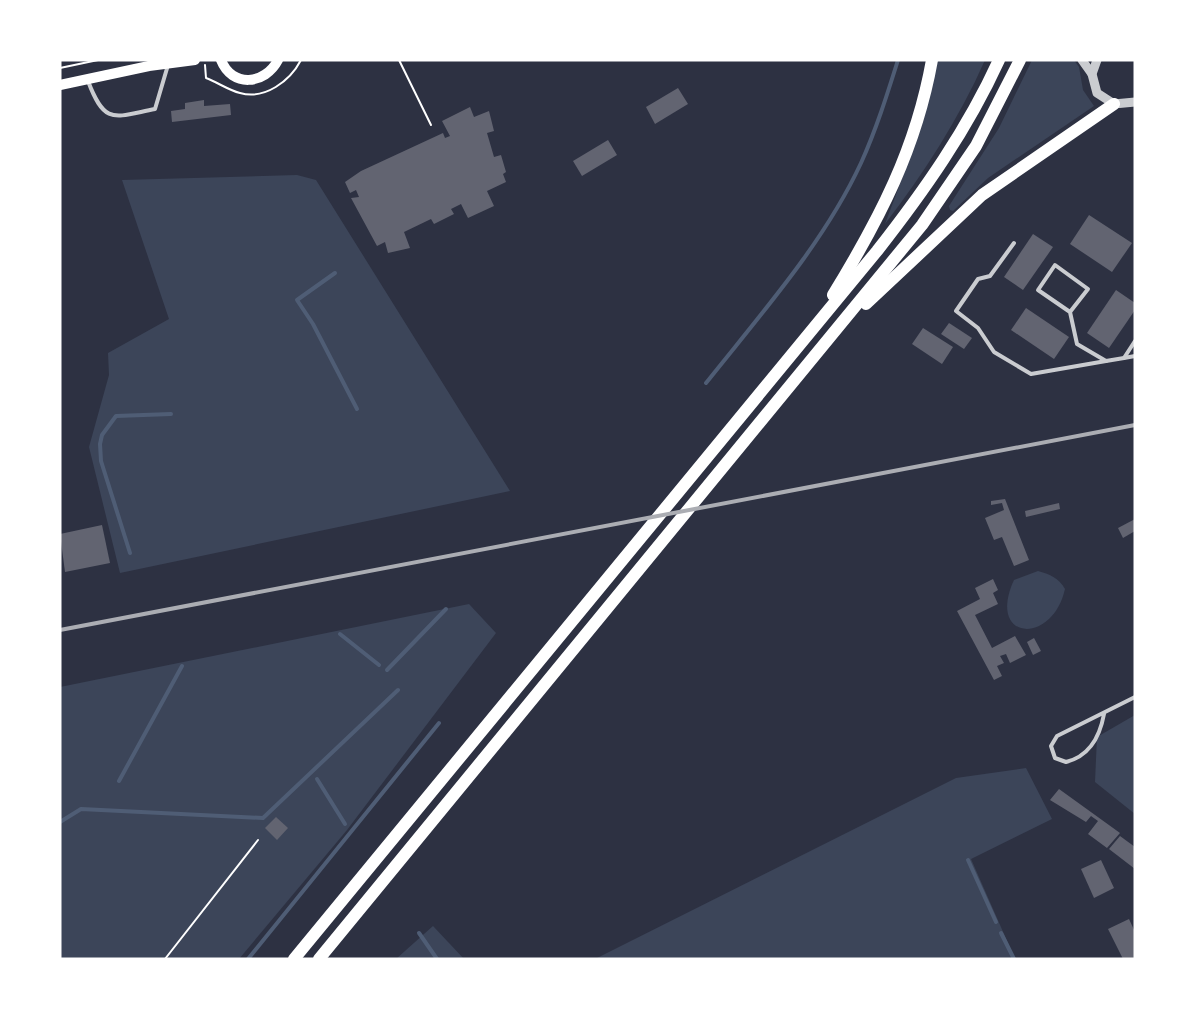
<svg xmlns="http://www.w3.org/2000/svg" width="1195" height="1019" font-family="Signika,sans-serif">
	<style>
		.green { fill: #3c4559 }
		.lines { fill: none; stroke-linecap: round; stroke-linejoin: round }
		.stream { stroke: #4f5d75; stroke-width: 4 }
		.building { fill: #626471 }
		.path { stroke: #fff; stroke-width: 2 }
		.service { stroke: #caccd0; stroke-width: 4 }
		.tertiary { stroke: #caccd0; stroke-width: 9 }
		.secondary { stroke: #fff; stroke-width: 10 }
		.trunk { stroke: #fff; stroke-width: 12 }
		.rail { stroke: #abadb3; stroke-width: 4 }
	</style>
	<rect width="100%" height="100%" fill="#2d3142"/>
	<g class="green">
		<path d="M 938,60 L 985,60 C 959,119 924,173 885,224 L 922,125 Z"/>
		<polygon points="1032,60 1074,60 1079,67 1083,90 1094,106 988,178 953,211 950,210 949,206 999,128"/>
		<polygon points="297,175 316,180 510,491 120,573 89,447 109,375 108,353 169,319 122,180"/>
		<path d="M 1038,571 C 1049,574 1059,578 1065,589 C 1052,646 986,641 1014,580 Z"/>
		<polygon points="469,604 496,633 347,830 239,959 60,959 60,687"/>
		<polygon points="1135,715 1135,814 1095,782 1097,737"/>
		<polygon points="1026,768 1052,819 971,859 1015,959 595,959 956,778"/>
		<polygon points="433,926 464,959 396,959"/>
	</g>
	<g class="lines">
		<g class="stream">
			<polyline points="335,273 297,300 313,324 357,409"/>
			<path d="M 706,383 C 760,315 824,243 861,163 C 876,130 887,95 898,60"/>
			<polyline points="130,553 101,461 100,444 102,435 116,416 171,414"/>
			<polyline points="340,634 379,665"/>
			<polyline points="387,670 446,609"/>
			<polyline points="317,779 345,824"/>
			<polyline points="119,781 182,666"/>
			<polyline points="60,822 81,809 263,818 398,690"/>
			<polyline points="968,860 996,922"/>
			<polyline points="419,933 437,959"/>
			<polyline points="1001,933 1014,959"/>
			<polyline points="248,959 439,723"/>
		</g>
	</g>
	<g class="building">
		<polygon points="678,88 688,104 655,124 646,107"/>
		<polygon points="204,100 204,106 230,104 231,115 172,122 171,111 185,109 185,103"/>
		<polygon points="470,107 474,117 489,111 494,131 487,133 494,157 501,155 506,172 503,174 506,182 487,191 494,206 468,218 461,204 451,209 454,214 434,224 431,219 404,232 410,248 388,253 385,242 377,246 351,198 359,197 356,190 350,193 345,182 361,171 443,133 445,138 450,136 442,121"/>
		<polygon points="608,140 617,155 582,176 573,161"/>
		<polygon points="1089,215 1132,243 1112,272 1070,244"/>
		<polygon points="1033,234 1053,247 1023,290 1004,277"/>
		<polygon points="1116,290 1135,303 1135,310 1109,348 1087,333"/>
		<polygon points="1026,308 1069,337 1054,359 1011,330"/>
		<polygon points="949,323 972,338 964,349 941,334"/>
		<polygon points="923,328 953,347 942,364 912,344"/>
		<polygon points="1005,499 1029,560 1014,566 1002,537 994,540 985,518 1004,510 1002,503 991,505 991,501"/>
		<polygon points="1059,503 1060,509 1026,517 1025,511"/>
		<polygon points="1135,519 1135,531 1123,538 1118,528"/>
		<polygon points="102,525 110,563 65,572 60,534"/>
		<polygon points="993,579 998,590 993,593 998,604 975,615 992,648 1015,636 1026,655 1010,663 1006,654 1000,656 1004,663 997,666 1002,676 994,680 957,611 980,599 975,588"/>
		<polygon points="1034,638 1041,651 1033,655 1027,642"/>
		<polygon points="1059,789 1120,833 1107,848 1088,834 1098,821 1091,816 1086,822 1050,800"/>
		<polygon points="276,817 288,828 277,840 265,828"/>
		<polygon points="1120,836 1135,847 1135,869 1109,849"/>
		<polygon points="1101,860 1114,888 1094,898 1081,869"/>
		<polygon points="1129,919 1135,932 1135,959 1123,959 1108,929"/>
	</g>
	<g class="lines">
		<g class="path">
			<polyline points="399,60 431,125"/>
			<path d="M 205,65 L 206,78 C 217,82 228,90 240,93 C 265,100 290,81 301,60"/>
			<polyline points="60,68 98,60"/>
			<polyline points="165,959 258,840"/>
		</g>
		<g class="service">
			<path d="M 88,81 C 105,126 114,117 155,109 L 168,65"/>
			<polyline points="1014,243 990,276 978,279 956,311 978,328 994,352 1031,374 1106,361"/>
			<polyline points="1070,312 1088,289 1055,265 1038,290 1070,312 1077,344 1106,361 1124,358 1135,341"/>
			<polyline points="1124,358 1135,356"/>
			<path d="M 1104,714 C 1100,736 1090,756 1066,762 L 1055,758 L 1051,746 L 1057,736 L 1135,697"/>
		</g>
		<g class="tertiary">
			<polyline points="1082,60 1092,74"/>
			<polyline points="1097,60 1092,74 1097,93 1114,104 1135,102"/>
		</g>
		<g class="secondary">
			<path d="M 221,60 C 232,88 265,85 278,60"/>
			<polyline points="60,85 149,66 195,60"/>
		</g>
		<g class="trunk">
			<path d="M 833,295 C 880,218 916,149 932,60"/>
			<polyline points="866,304 982,195 1114,104"/>
			<path d="M 294,959 L 877,251 C 924,191 967,130 999,60"/>
			<polyline points="319,959 922,225 976,146 1020,60"/>
		</g>
		<polyline class="rail" points="60,630 1135,425"/>
	</g>
	<rect width="1195" height="1019" fill="none" stroke="#ffffff" stroke-width="123"/>
</svg>
